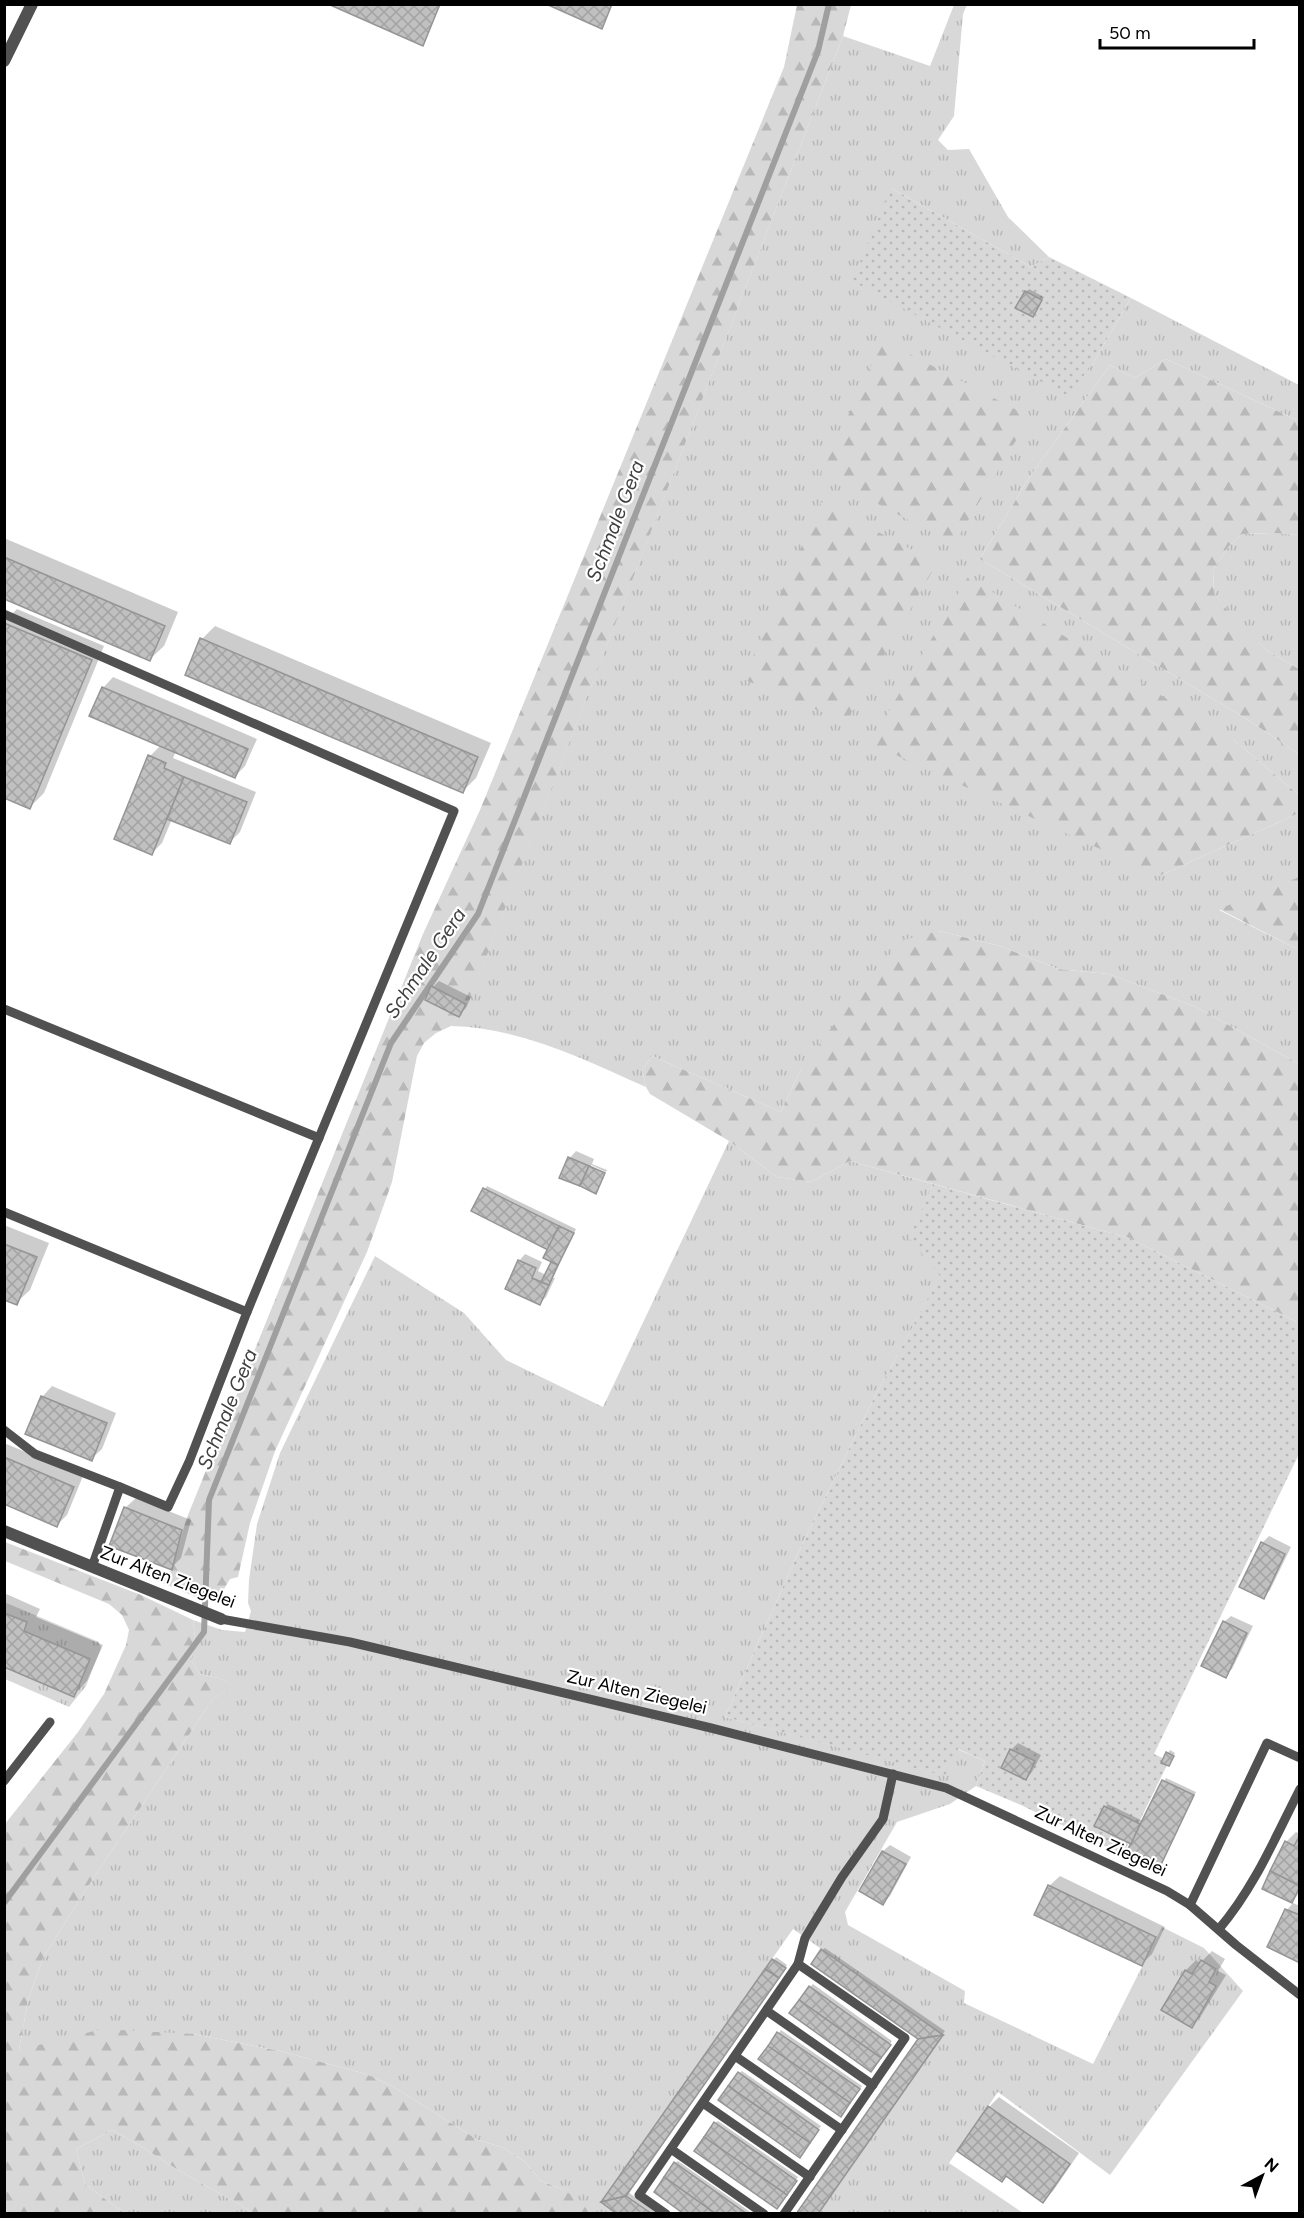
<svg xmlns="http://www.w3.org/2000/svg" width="1304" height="2218" font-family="Figtree,sans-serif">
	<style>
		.grass { fill: url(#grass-tufts) }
		.forest { fill: url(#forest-firs) }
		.garden { fill: url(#garden-dots) }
		.shadow { fill: #0003 }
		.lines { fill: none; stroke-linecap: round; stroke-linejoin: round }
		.stream { stroke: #9f9f9f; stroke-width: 6 }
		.building { fill: url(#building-cross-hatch); stroke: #959595; stroke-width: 1.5 }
		.service { stroke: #515151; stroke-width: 9 }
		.minor { stroke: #515151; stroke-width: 12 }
		.labels { text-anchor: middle; stroke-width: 4.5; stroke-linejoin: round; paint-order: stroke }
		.street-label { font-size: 18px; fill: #000; stroke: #fff }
		.water-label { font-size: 20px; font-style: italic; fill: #404040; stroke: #fff }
	</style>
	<defs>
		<pattern id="grass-tufts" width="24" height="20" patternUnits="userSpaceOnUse" patternTransform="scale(1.5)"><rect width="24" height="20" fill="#d8d8d8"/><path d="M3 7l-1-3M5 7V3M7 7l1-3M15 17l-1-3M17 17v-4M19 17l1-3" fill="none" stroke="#b8b8b8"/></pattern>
		<pattern id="forest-firs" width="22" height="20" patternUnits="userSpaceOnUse" patternTransform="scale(1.5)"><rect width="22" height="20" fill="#d8d8d8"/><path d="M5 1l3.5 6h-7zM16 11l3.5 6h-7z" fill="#b8b8b8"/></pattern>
		<pattern id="garden-dots" width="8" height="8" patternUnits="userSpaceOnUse" patternTransform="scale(1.5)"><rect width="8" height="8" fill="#d8d8d8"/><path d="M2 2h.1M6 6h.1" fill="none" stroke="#b8b8b8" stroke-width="1.8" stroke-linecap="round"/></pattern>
		<pattern id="building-cross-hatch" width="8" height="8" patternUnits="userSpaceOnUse" patternTransform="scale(1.5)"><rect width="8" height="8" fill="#c0c0c0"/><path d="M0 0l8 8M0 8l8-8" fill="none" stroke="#a3a3a3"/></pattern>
	</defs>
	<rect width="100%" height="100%" fill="#fff"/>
	<g class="grass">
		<path d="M 954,5 L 967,5 L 963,14 L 954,116 L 938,140 L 948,150 L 969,149 L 1008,217 L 1049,257 L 1031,267 L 891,188 L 1092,365 L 1131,298 L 1299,385 L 1299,421 L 1166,359 L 1135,378 L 1110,365 L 1029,478 L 980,559 L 1245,718 L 1299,754 L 1299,795 L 1234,740 L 1159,876 L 1299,813 L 1299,877 L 1219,910 L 1299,950 L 1299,1064 L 1196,1007 L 1109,974 L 1058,969 L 1000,946 L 939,931 L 801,1069 L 781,1112 L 652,1056 L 642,1070 L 646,1087 C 583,1059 522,1028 451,1026 L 468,1003 L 843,36 L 930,66 Z"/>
		<polygon points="1272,533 1299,535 1299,669 1269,652 1238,625 1214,593 1213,570 1228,547 1242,534"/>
		<polygon points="729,1141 777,1177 811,1182 850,1161 933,1184 910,1238 941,1275 874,1398 798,1553 725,1717 945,1775 957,1749 985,1761 976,1786 950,1804 897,1822 845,1912 848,1925 965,1991 964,2003 1093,2064 1162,1927 1204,1948 1243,1991 1110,2175 998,2092 949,2163 1023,2213 818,2213 943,2035 793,1929 602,2202 617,2213 589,2213 562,2189 541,2181 524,2161 502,2147 478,2140 394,2087 366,2074 280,2051 193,2034 19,2050 28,2000 43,1958 81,1897 213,1699 234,1685 218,1678 200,1674 191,1660 195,1638 193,1620 222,1630 245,1632 251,1611 248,1603 249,1580 257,1524 280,1453 375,1256 464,1313 506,1360 603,1407"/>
		<polygon points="4,1602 99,1642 101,1648 86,1686 69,1707 5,1679 5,1667 74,1697 90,1659 24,1631 27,1622 5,1613"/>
		<path d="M 112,2130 C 136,2142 157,2157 180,2171 C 205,2186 229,2197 253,2213 L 124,2213 L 85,2184 L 76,2149 Z"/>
	</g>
	<g class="forest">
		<polygon points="797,5 851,5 843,36 468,1004 451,1026 436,1033 424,1043 417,1056 392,1182 367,1252 275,1451 250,1523 238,1577 230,1579 224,1589 222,1603 198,1598 158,1581 172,1570 186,1520 423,934 480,810 784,67"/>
		<polygon points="883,340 1030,417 954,544 821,474"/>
		<polygon points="1166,359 1299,421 1299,535 1272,533 1242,534 1228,547 1213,570 1214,593 1239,625 1269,652 1299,669 1299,754 1245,718 980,559 1029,478 1110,365 1135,378"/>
		<polygon points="821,502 937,563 846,722 743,679"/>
		<polygon points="968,577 1234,740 1299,795 1299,813 1159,876 870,743"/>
		<polygon points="1299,877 1299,950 1219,909"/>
		<polygon points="939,931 1000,946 1058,969 1109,974 1196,1007 1299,1064 1299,1323 1129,1238 850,1161 811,1182 777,1177 729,1141 650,1094 646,1087 642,1070 652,1056 781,1112 801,1069 866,981 903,940"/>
		<path d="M 5,1542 L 141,1595 L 193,1620 L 195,1638 L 191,1660 L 200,1674 L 218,1678 L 235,1685 L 213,1699 L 81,1897 L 43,1958 L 28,2000 L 19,2050 L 102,2029 L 193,2034 L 280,2051 L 366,2074 L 394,2087 L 478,2140 L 502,2147 L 524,2161 L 541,2181 L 562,2189 L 579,2200 L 590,2213 L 253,2213 C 229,2197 205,2186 180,2171 C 157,2157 136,2142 112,2130 L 76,2149 L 85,2184 L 124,2213 L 128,2213 L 5,2213 L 5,1824 L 78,1732 L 104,1694 L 126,1645 L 129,1630 L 122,1615 L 109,1604 L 5,1561 Z"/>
	</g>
	<g class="garden">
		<polygon points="891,188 1031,267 1049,257 1131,298 1092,365 1068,396 852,281"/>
		<polygon points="933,1184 1129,1238 1299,1323 1299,1454 1154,1754 1169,1761 1123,1855 1021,1805 976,1786 985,1761 958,1749 945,1776 725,1717 798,1553 874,1398 940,1276 909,1238"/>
	</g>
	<g class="shadow">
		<polygon points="331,4 441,4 423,44"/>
		<polygon points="1029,289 1044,297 1032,316 1026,292"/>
		<polygon points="4,538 178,612 164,646 150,659 4,598"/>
		<polygon points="17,609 104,646 44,793 30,807 4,796 4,622"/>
		<polygon points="215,626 491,743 476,778 462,792 202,639"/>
		<polygon points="113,677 257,739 245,766 235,776 176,751 173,758 256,792 240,832 230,842 172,819 162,843 152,853 150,756 161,745 103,688"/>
		<polygon points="439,981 471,997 466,1008 459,1015 433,987"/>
		<polygon points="576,1151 594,1159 592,1164 607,1170 606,1172 591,1165 591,1168 605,1175 595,1192 561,1177 570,1158"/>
		<polygon points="487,1186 576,1229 553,1278 555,1278 546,1297 540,1303 519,1261 525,1254 542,1262 538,1271 546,1275 553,1261 550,1249 473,1211"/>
		<polygon points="4,1225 49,1243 30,1290 16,1303 4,1299"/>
		<polygon points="52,1386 116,1413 102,1449 91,1459 42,1397"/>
		<polygon points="4,1443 83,1476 67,1515 57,1525 4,1503"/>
		<polygon points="136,1498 191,1520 181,1558 171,1568 125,1508"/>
		<polygon points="1269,1536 1291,1547 1270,1590 1263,1597 1262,1543"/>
		<polygon points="4,1593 40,1609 36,1617 103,1645 87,1681 74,1695 4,1666"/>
		<polygon points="1231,1616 1253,1626 1232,1669 1225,1676 1224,1622"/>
		<polygon points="1018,1743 1041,1755 1032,1772 1026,1779 1011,1750"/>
		<polygon points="1170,1750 1175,1753 1168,1765 1168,1753"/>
		<polygon points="1166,1778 1196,1792 1161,1864 1133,1843 1105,1807 1108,1804 1143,1821"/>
		<polygon points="1296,1832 1300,1834 1300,1892 1292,1902 1286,1842"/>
		<polygon points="890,1845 911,1857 890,1896 883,1903 861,1890 883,1851"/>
		<polygon points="1060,1876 1165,1927 1152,1954 1141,1965 1049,1886"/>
		<polygon points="1293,1903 1300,1906 1300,1961 1269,1947 1287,1910"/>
		<polygon points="825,1948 945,2031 817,2214 921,2039 822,1950"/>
		<polygon points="1212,1951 1225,1959 1218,1971 1226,1975 1201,2016 1191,2026 1163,2009 1186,1970 1196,1960 1200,1963"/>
		<polygon points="776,1957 787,1965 628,2192 658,2214 620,2214 604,2202"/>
		<polygon points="813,1984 892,2041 874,2067 810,1987"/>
		<polygon points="781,2030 862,2086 843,2112 760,2059"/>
		<polygon points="742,2071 821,2126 802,2153 739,2073"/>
		<polygon points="999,2097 1079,2153 1053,2191 1043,2201 989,2107"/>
		<polygon points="718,2121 798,2177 779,2204 715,2123"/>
		<polygon points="678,2161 753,2214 687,2214 675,2163"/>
	</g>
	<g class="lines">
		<polyline class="stream" points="4,1903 204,1632 209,1500 391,1043 478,914 818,51 829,4"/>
	</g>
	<g class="building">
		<polygon points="328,4 440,4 423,46"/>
		<polygon points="546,4 612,4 602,29"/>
		<polygon points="1025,291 1042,300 1033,317 1015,308"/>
		<polygon points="4,557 165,626 150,661 4,599"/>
		<polygon points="4,623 92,660 30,809 4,798"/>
		<polygon points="200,638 478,757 463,793 185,675"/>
		<polygon points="102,687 248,749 235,778 89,716"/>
		<polygon points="148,755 166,763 164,768 184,777 152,855 114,839"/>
		<polygon points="184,777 247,802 230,844 167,819"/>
		<polygon points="431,986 466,1004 459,1017 425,1000"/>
		<polygon points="568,1157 589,1166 580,1186 559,1178"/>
		<polygon points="589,1166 605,1173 596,1194 580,1186"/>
		<polygon points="483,1188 559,1226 548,1250 471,1211"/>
		<polygon points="559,1226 574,1233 558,1265 543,1258"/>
		<polygon points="4,1244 37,1257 17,1305 4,1300"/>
		<polygon points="518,1260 536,1268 532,1278 549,1285 540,1305 505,1289"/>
		<polygon points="551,1262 558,1265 549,1285 541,1282"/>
		<polygon points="41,1396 107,1423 92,1461 25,1434"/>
		<polygon points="4,1457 74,1487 57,1527 4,1504"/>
		<polygon points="124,1507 182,1530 172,1570 109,1546"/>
		<polygon points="1261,1542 1285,1554 1264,1599 1239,1587"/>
		<polygon points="4,1613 27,1622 24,1631 90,1659 74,1697 4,1667"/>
		<polygon points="1223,1621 1247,1633 1226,1678 1201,1666"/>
		<polygon points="1010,1749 1035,1761 1026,1780 1001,1768"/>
		<polygon points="1166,1752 1174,1756 1169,1766 1161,1763"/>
		<polygon points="1162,1780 1194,1795 1159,1869 1126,1853"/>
		<polygon points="1104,1806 1140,1824 1131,1844 1094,1826"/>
		<polygon points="1300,1835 1300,1886 1270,1871 1285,1841 1294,1846"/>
		<polygon points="882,1851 906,1864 883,1905 859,1891"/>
		<polygon points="1270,1871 1300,1886 1292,1903 1262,1889"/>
		<polygon points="1048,1885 1156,1937 1142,1966 1034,1915"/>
		<polygon points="1285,1909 1300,1915 1300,1963 1267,1947"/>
		<polygon points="821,1949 943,2035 918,2039 811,1964"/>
		<polygon points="772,1959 786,1968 779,1978 765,1969"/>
		<polygon points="1201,1960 1216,1969 1209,1982 1216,1986 1192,2028 1161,2010 1185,1970 1192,1974"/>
		<polygon points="765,1969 779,1978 626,2196 601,2202"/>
		<polygon points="809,1986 891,2045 881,2058 799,2000"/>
		<polygon points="799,2000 881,2058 871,2072 789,2013"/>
		<polygon points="777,2032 860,2089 850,2103 768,2046"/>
		<polygon points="943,2035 818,2214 796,2214 918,2039"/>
		<polygon points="768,2046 850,2103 841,2117 758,2059"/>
		<polygon points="738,2072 819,2130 810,2143 728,2086"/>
		<polygon points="728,2086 810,2143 800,2158 718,2100"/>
		<polygon points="988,2106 1070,2164 1043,2203 1006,2176 1002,2182 957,2151"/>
		<polygon points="714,2122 797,2181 787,2195 704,2137"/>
		<polygon points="704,2137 787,2195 777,2209 694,2151"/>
		<polygon points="674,2162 747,2214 716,2214 664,2177"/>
		<polygon points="664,2177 716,2214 684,2214 654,2192"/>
		<polygon points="626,2196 652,2214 617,2214 601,2202"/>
	</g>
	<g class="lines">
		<g class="service">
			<polyline points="4,614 454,811 247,1312 189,1462 168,1507 120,1487 92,1567"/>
			<polyline points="4,1009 319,1138"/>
			<polyline points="4,1212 247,1312"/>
			<polyline points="4,1430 35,1454 120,1487"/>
			<polyline points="221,1619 350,1642 711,1728 946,1788 1167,1891 1190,1905 1236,1945 1300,1995"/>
			<polyline points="4,1781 50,1722"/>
			<polyline points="1190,1905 1267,1743 1300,1758"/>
			<path d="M 1219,1929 C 1254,1888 1275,1838 1300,1789"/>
			<polyline points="767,2011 873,2085"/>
			<polyline points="735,2056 842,2130"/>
			<polyline points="703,2103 810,2177"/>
			<polyline points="671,2149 764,2214"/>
			<polyline points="666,2214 639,2195 798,1964 805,1938 842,1877 883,1819 893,1774"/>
			<polyline points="784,2214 905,2038 798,1964"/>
		</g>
		<g class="minor">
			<polyline points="4,61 32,4"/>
			<polyline points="4,1531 221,1619"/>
		</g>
	</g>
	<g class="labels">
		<g class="street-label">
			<text transform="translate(168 1577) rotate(21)" y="6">Zur Alten Ziegelei</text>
			<text transform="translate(637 1692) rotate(13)" y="6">Zur Alten Ziegelei</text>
			<text transform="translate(1101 1841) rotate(25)" y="6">Zur Alten Ziegelei</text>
		</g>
		<g class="water-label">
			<text transform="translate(615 521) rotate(-69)" y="7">Schmale Gera</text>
			<text transform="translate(425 963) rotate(-56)" y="7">Schmale Gera</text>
			<text transform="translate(227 1409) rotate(-68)" y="7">Schmale Gera</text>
		</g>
	</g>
	<rect width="1304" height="2218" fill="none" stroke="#000000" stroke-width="12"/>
	<g transform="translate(1262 2176) rotate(41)" stroke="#ffffff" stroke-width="4.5" paint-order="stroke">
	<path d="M0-4.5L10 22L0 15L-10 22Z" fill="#000000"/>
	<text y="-9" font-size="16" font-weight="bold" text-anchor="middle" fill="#000000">N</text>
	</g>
	<path d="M1100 39v9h154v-9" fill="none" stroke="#000000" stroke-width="3"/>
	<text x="1109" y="39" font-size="18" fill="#000000" stroke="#ffffff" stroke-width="4.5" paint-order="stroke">50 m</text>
</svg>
